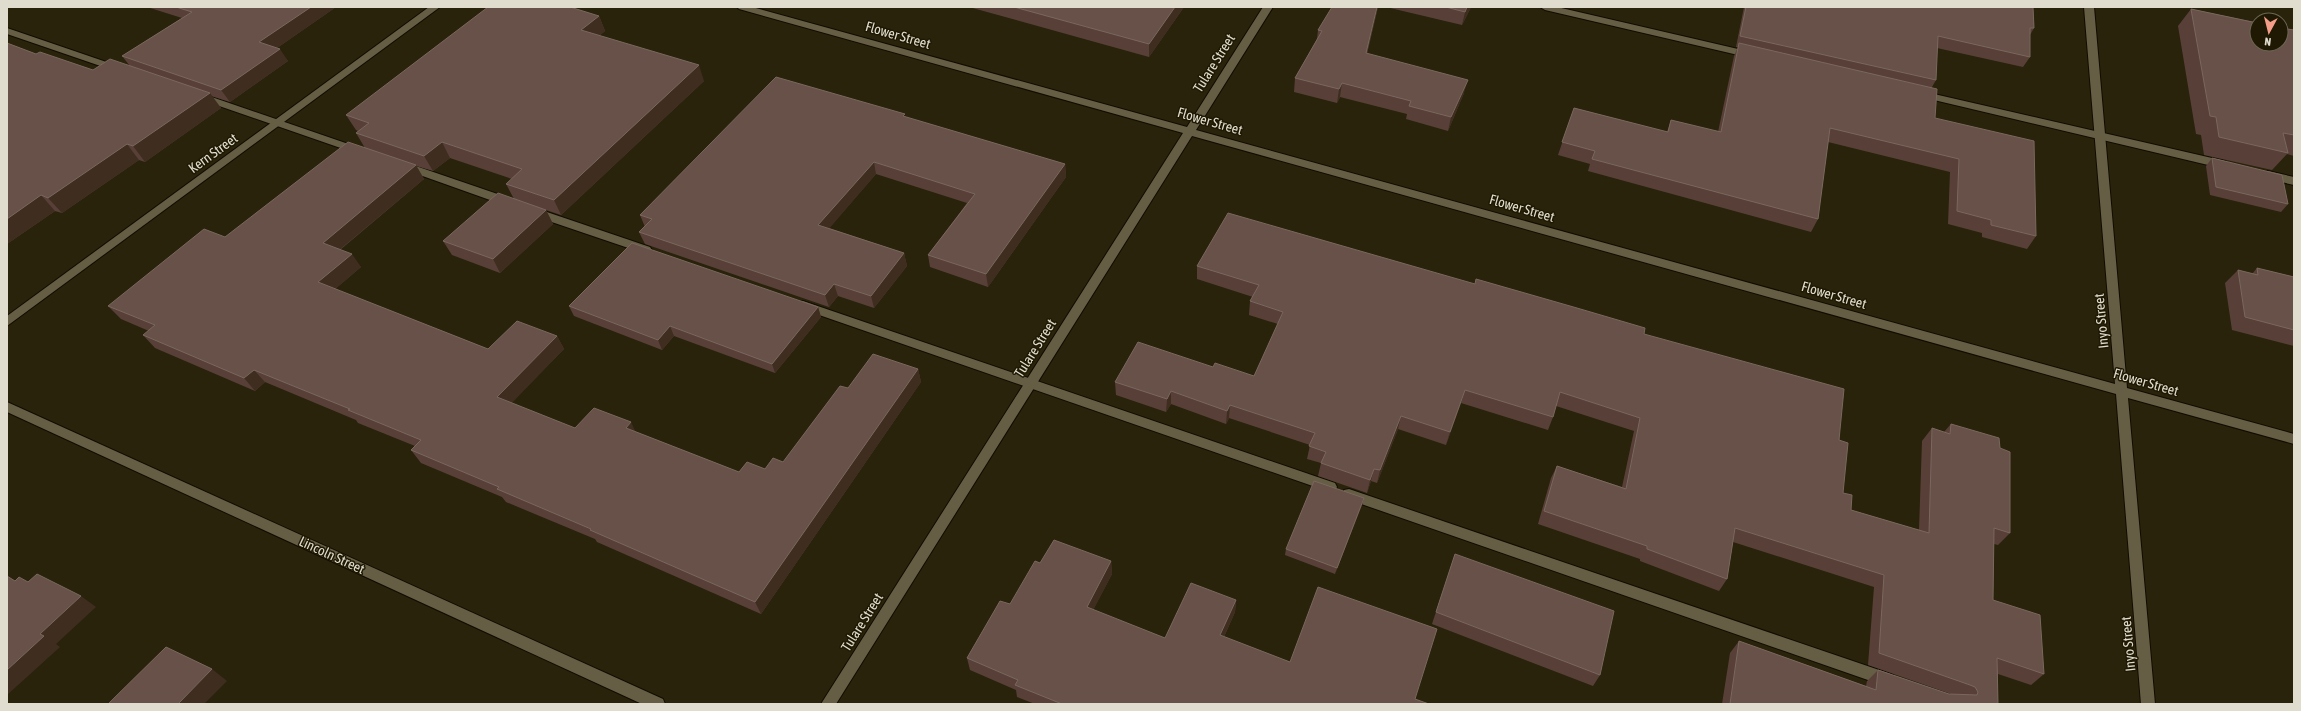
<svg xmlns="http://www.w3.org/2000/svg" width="2301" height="711" font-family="'Asap Condensed',sans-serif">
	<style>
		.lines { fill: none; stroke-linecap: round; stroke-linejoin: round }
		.service-casing { stroke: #120c00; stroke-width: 2 }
		.minor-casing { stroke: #120c00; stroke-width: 2 }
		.service { fill: #655e45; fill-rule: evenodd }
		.minor { fill: #655e45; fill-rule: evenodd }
		.wall { fill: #584039 }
		.shaded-wall { fill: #3f2d20 }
		.building { fill: #675149; stroke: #7a675e }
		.labels { text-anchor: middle; stroke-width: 3; stroke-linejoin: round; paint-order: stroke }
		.street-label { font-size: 14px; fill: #e0ddce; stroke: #1f1903 }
	</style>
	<rect width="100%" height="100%" fill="#29230b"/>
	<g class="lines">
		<defs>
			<g id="service">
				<polygon points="1540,7 1557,7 1751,52 1756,55 1751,58 1545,10"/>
				<polygon points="7,28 121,67 123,69 118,72 115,71 7,34"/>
				<polygon points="1921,91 2225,161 2230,165 2225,169 1917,96 1917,92"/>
				<polygon points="200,93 363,149 364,151 359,154 355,153 196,98 195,96"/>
				<polygon points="404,162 512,199 513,202 508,206 504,205 400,168 399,166 400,164"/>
				<polygon points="2268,171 2294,177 2294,185 2264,178 2263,175"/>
				<polygon points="535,208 650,247 652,250 646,254 531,215 530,212"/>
				<polygon points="803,301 1335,483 1337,487 1335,491 1330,492 799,308 797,305"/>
				<polygon points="1349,489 1888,673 1893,675 1895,680 1893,685 1888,687 1344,498 1342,494 1344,490"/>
			</g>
			<g id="minor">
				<polygon points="429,7 440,7 7,326 7,316"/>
				<polygon points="737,7 752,7 1187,127 1263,7 1273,7 1196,130 2115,384 2084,7 2094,7 2127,388 2294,434 2294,444 2128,398 2155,704 2141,704 2116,394 1192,136 836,704 821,704 1183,133 739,9"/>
				<polygon points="7,402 663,699 665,704 642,704 7,412"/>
			</g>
		</defs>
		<use href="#service" class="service-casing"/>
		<use href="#minor" class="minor-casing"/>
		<use href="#service" class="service"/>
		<use href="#minor" class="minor"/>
	</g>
	<g class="wall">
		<polygon points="147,7 336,7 277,48 288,61 230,102 211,96 221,108 145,162 139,160 62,213 55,211 7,244 7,43 36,54 93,70 130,66 122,56 182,18"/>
		<polygon points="969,7 1184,7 1149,57"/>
		<polygon points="1378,7 1367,54 1464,93 1448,131 1406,119 1407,114 1340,97 1337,103 1294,92 1295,78 1317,39 1318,30"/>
		<polygon points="1386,7 1471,7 1462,25"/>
		<polygon points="1744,7 2033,7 2034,28 2030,35 2030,57 2023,67 1937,48 1936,80 1932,87 1935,118 2036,236 2027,249 1982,237 1982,233 1948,224 1950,172 1828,142 1818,219 1811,232 1588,171 1590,164 1558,155 1574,108 1667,132 1671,120 1718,132 1734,56 1738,47 1736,47"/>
		<polygon points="2191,9 2294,30 2294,156 2287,154 2272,170 2204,155 2201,135 2196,134 2178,26"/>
		<polygon points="599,16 605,31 599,36 704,81 561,215 546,210 553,224 500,273 452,255 443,241 514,199 506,184 512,179 450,158 433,171 416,166 424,179 340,250 361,267 335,289 488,349 557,336 564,349 511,403 575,428 636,432 739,472 765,469 783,462 848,388 918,369 921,382 761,614 597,542 595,539 506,502 502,497 421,463 411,450 415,446 358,423 356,420 265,382 255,391 155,348 143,335 149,331 121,319 108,306 225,237 365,148 356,133 358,131 356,130 346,115"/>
		<polygon points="905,117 1065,164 1066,177 988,287 930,267 928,255 967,203 876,174 829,228 904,253 907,266 874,308 838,296 829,307 645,244 639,232 645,227 640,215"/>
		<polygon points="2212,158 2288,204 2281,212 2210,195 2206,166"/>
		<polygon points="1197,266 1644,334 1839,440 1843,493 1851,510 1919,530 1922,441 1932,428 1944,432 1951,424 2000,448 2010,533 1998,545 1994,544 1993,600 2044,674 2031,685 1998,674 1998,704 1722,704 1730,653 1739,641 1866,686 1867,681 1878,670 1949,694 1954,695 1868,665 1874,587 1733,542 1727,579 1719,591 1640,561 1640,559 1538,524 1551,478 1557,466 1622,487 1634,431 1556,406 1553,417 1548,430 1461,403 1446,445 1398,429 1377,483 1371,481 1367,493 1318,476 1321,463 1307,459 1310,445 1229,418 1226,424 1171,404 1166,412 1116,395 1115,382 1213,367 1254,376 1278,324 1249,315 1250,301 1253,297 1197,279"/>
		<polygon points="2257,268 2294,277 2294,346 2232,330 2225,283 2238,270 2252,274"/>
		<polygon points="569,306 818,307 821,317 775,373 674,336 662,350 574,316"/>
		<polygon points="1364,498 1362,505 1335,574 1285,555 1286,549"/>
		<polygon points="1455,554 1600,675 1593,686 1432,624"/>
		<polygon points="1111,561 1112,574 1093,610 1165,638 1236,600 1235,612 1224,637 1290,662 1415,699 1429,704 1035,704 1017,697 1016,690 970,670 967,658 1010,604 1040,563"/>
	</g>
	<g class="shaded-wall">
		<polygon points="311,7 336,7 267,55 259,42"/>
		<polygon points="1175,7 1184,7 1149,57 1149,44"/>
		<polygon points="1377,7 1378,7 1363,67 1366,53"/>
		<polygon points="1467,7 1471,7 1462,25 1465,12"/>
		<polygon points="599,16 605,31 588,45 581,30"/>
		<polygon points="280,49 288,61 230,102 221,90"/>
		<polygon points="699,65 704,81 561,215 554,200"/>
		<polygon points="1468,80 1464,93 1448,131 1451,117"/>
		<polygon points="1342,83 1340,97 1337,103 1339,89"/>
		<polygon points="210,93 221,108 145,162 133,146"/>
		<polygon points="442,142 450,158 433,171 424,156"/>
		<polygon points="127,144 139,160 62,213 48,198"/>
		<polygon points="874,162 876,174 822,237 818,225"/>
		<polygon points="1065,164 1066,177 988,287 986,274"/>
		<polygon points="416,165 424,179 332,256 323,243"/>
		<polygon points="41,195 55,211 7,244 7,219"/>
		<polygon points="546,210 553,224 500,273 493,259"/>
		<polygon points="904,253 907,266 874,308 871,296"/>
		<polygon points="352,254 361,267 328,295 318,282"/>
		<polygon points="834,284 838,296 829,307 825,295"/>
		<polygon points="818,307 821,317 775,373 772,364"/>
		<polygon points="670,326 674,336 662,350 658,340"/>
		<polygon points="557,336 564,349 505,410 497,397"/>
		<polygon points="918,369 921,382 761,614 755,602"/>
		<polygon points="254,370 265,382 255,391 244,378"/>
		<polygon points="1465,390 1461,403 1446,445 1450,432"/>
		<polygon points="1171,391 1171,404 1166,412 1167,399"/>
		<polygon points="1230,405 1229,418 1226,424 1227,411"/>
		<polygon points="1401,416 1398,429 1377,483 1380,470"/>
		<polygon points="631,422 637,435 626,428"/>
		<polygon points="1374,469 1371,481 1367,493 1370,480"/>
		<polygon points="1364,498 1362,505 1335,574 1337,568"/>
		<polygon points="1111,561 1112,574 1088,620 1087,607"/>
		<polygon points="81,596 96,607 56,644 60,647 7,695 7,670 40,634"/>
		<polygon points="1236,600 1235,612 1219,648 1220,635"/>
		<polygon points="212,669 227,681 204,704 178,704"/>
	</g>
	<g class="building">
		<polygon points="176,7 311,7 259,42 280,49 221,90 122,56 192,12"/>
		<polygon points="488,7 570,7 599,16 581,30 699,65 554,200 506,184 522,169 442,142 424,156 356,133 369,123 346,115"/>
		<polygon points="1014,7 1175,7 1149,44"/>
		<polygon points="1332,7 1377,7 1366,53 1468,80 1451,117 1409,106 1411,101 1342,83 1339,89 1295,78 1322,31 1318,30"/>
		<polygon points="1446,7 1467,7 1465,12"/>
		<polygon points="1746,7 2033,7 2034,28 2030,28 2030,57 1938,36 1936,80 1740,36"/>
		<polygon points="2191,9 2257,23 2257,44 2281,44 2281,28 2294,30 2294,135 2283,133 2288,153 2219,137 2216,117 2210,116"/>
		<polygon points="7,43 36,54 40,52 93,70 110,59 210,93 133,146 127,144 48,198 41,195 7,219"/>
		<polygon points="1739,43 1937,89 1935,118 2034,141 2036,236 1991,225 1991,220 1957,211 1959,159 1830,128 1818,219 1592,159 1595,151 1562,142 1574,108 1668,132 1671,120 1721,132"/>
		<polygon points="776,77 905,114 903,116 1065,164 986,274 928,255 975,194 874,162 818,225 904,253 871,296 834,284 825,295 639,232 652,219 640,215"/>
		<polygon points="348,142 416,165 323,243 352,254 318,282 488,349 517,321 557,336 497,397 575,428 594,408 631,422 626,428 739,472 747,462 765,469 773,458 783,462 840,386 848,388 873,354 918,369 755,602 590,530 591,529 497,489 499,487 411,450 421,440 348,410 350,409 254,370 244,378 143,335 155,325 108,306 204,229 225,237"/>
		<polygon points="2212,158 2282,175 2288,204 2216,187"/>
		<polygon points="498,193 546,210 493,259 443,241"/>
		<polygon points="1228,213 1475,284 1476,279 1577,308 1645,328 1644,334 1844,389 1839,440 1848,443 1843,493 1852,495 1851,510 1929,533 1932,428 1950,434 1951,424 1999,438 2000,448 2010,452 2010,533 1994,528 1993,600 2040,615 2044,674 1997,658 1998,704 1730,704 1739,641 1876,690 1878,670 1949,694 1977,695 1978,692 1975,687 1970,685 1879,653 1884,575 1735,528 1727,579 1647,549 1647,546 1544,511 1557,466 1626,489 1640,418 1560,392 1553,417 1465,390 1450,432 1401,416 1380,470 1374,469 1370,480 1321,463 1326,452 1309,446 1315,433 1230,405 1227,411 1171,391 1167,399 1115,382 1138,342 1213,367 1215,363 1254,376 1283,312 1250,301 1259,285 1197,266"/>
		<polygon points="632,243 818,307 772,364 670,326 658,340 569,306"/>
		<polygon points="2257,268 2294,277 2294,330 2245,317 2238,270 2258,275"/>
		<polygon points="1314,481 1364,498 1337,568 1286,549"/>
		<polygon points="1054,540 1111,561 1087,607 1165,638 1191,583 1236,600 1220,635 1290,662 1318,587 1437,629 1415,699 1429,704 1062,704 1015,685 1018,680 967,658 1000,601 1010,604 1035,561 1040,563"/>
		<polygon points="1455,554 1614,611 1600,675 1436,612"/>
		<polygon points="37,574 81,596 40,634 44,636 7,670 7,576 15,581 19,577 28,582"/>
		<polygon points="166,647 212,669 178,704 108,704"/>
	</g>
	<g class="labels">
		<g class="street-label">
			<text transform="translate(898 35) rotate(16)" y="5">Flower Street</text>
			<text transform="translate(1214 63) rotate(-58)" y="5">Tulare Street</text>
			<text transform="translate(1210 121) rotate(16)" y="5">Flower Street</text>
			<text transform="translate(213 153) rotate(-36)" y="5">Kern Street</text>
			<text transform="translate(1522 208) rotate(16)" y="5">Flower Street</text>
			<text transform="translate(1834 295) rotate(16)" y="5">Flower Street</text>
			<text transform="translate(2101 321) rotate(-95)" y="5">Inyo Street</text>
			<text transform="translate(1035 348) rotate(-58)" y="5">Tulare Street</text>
			<text transform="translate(2146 382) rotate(16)" y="5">Flower Street</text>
			<text transform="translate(332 555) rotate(25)" y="5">Lincoln Street</text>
			<text transform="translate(862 622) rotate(-58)" y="5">Tulare Street</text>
			<text transform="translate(2128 644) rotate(-95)" y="5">Inyo Street</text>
		</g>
	</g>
	<rect width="2301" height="711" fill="none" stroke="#e0ddce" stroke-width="16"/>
	<g transform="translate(2269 32) rotate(187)"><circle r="19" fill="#1f1903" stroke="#6c6754"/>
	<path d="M0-3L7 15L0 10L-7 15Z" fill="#f49e8a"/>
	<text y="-6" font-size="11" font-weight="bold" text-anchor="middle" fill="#e0ddce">N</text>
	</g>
</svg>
